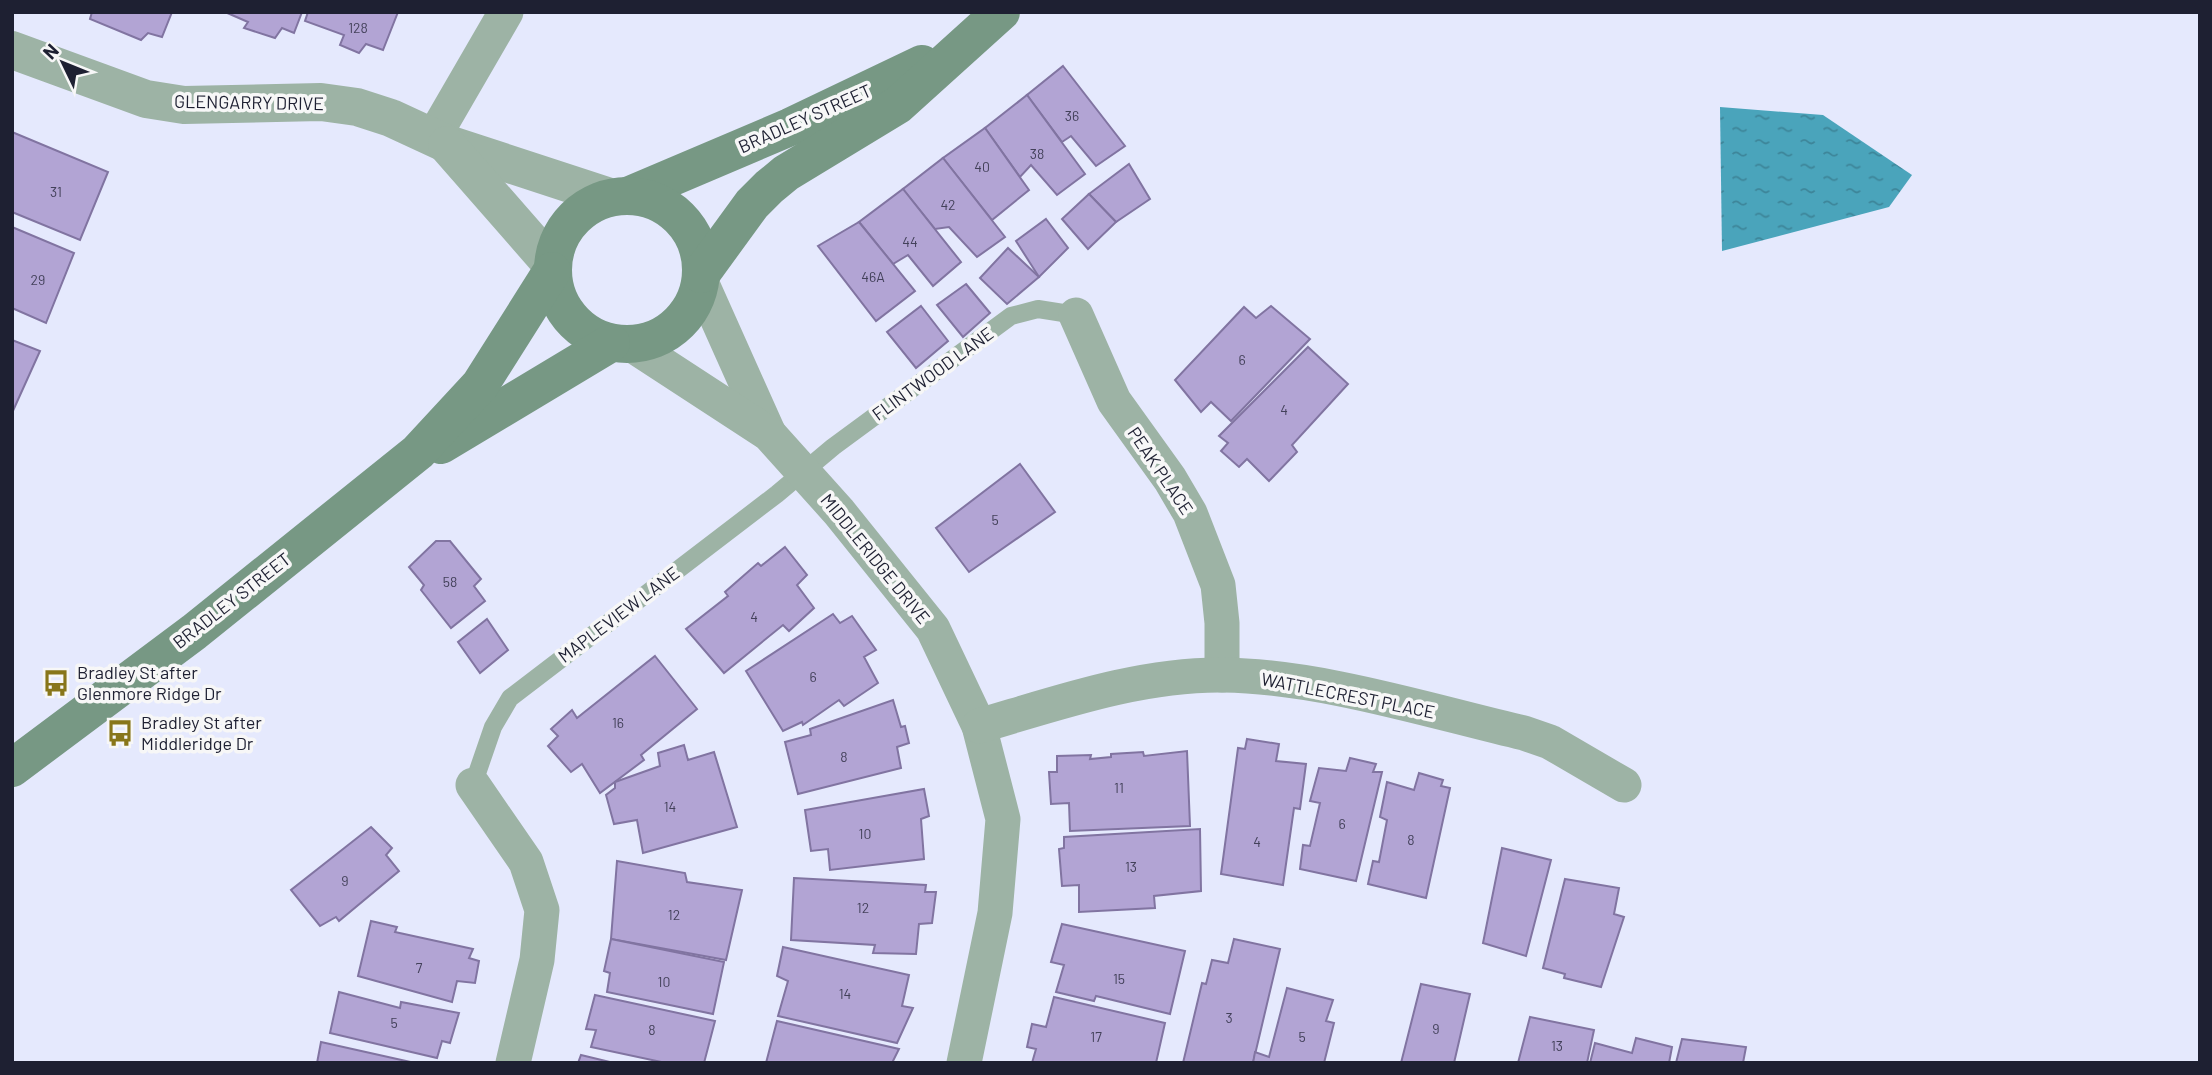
<svg xmlns="http://www.w3.org/2000/svg" width="2212" height="1075" font-family="Barlow,sans-serif">
	<style>
		.water { fill: url(#water-ripples) }
		.building { fill: #b2a4d4; stroke: #8174a1; stroke-width: 2 }
		.lines { fill: none; stroke-linecap: round; stroke-linejoin: round }
		.service { stroke: #9db3a5; stroke-width: 18 }
		.minor { stroke: #9db3a5; stroke-width: 35 }
		.tertiary { stroke: #9db3a5; stroke-width: 38 }
		.secondary { stroke: #779884; stroke-width: 38 }
		.labels { text-anchor: middle; stroke-width: 7; stroke-linejoin: round; paint-order: stroke }
		.number-label { font-size: 14px; fill: #43415a }
		.street-label { font-size: 18px; fill: #1e2032; stroke: #f7f7f7 }
		.poi-label { font-size: 18px; fill: #1e2032; stroke: #f7f7f7; text-anchor: start }
	</style>
	<defs>
		<pattern id="water-ripples" width="26" height="14" patternUnits="userSpaceOnUse" patternTransform="scale(1.75)"><rect width="26" height="14" fill="#4aa4bb"/><path d="M2 4q2-2 4 0t4 0M15 11q2-2 4 0t4 0" fill="none" stroke="#3d8599"/></pattern>
	</defs>
	<rect width="100%" height="100%" fill="#e5e9fd"/>
	<polygon class="water" points="1720,107 1823,115 1912,175 1889,207 1722,251"/>
	<g class="building">
		<polygon points="92,12 172,12 162,37 148,33 141,40 90,19"/>
		<polygon points="225,12 302,12 294,33 282,28 275,38 244,28 248,22"/>
		<polygon points="308,12 398,12 383,50 366,44 359,53 340,45 344,35 305,21"/>
		<polygon points="1063,66 1125,146 1096,166 1071,136 1062,142 1027,95"/>
		<polygon points="1027,95 1085,174 1057,195 1031,165 1020,177 985,128"/>
		<polygon points="985,128 1029,190 992,220 943,158"/>
		<polygon points="12,132 108,172 80,240 12,212"/>
		<polygon points="943,158 1005,237 977,257 949,227 935,229 903,189"/>
		<polygon points="1129,164 1150,199 1116,222 1089,194"/>
		<polygon points="903,189 961,262 933,286 908,255 893,264 859,222"/>
		<polygon points="1089,194 1116,222 1088,249 1062,219"/>
		<polygon points="1046,219 1068,248 1039,277 1016,241"/>
		<polygon points="859,222 915,291 876,321 818,246"/>
		<polygon points="12,227 74,253 46,323 12,308"/>
		<polygon points="1008,248 1039,277 1007,304 980,278"/>
		<polygon points="966,284 990,313 963,337 937,305"/>
		<polygon points="921,306 948,341 916,368 887,332"/>
		<polygon points="1271,306 1310,339 1231,421 1211,402 1201,412 1175,380 1244,307 1256,318"/>
		<polygon points="12,340 40,351 12,413"/>
		<polygon points="1308,347 1348,384 1292,445 1297,452 1269,481 1247,459 1239,467 1221,451 1228,443 1219,436"/>
		<polygon points="1020,464 1055,512 969,572 936,528"/>
		<polygon points="436,541 450,541 481,579 474,586 485,601 451,628 421,590 424,585 409,567"/>
		<polygon points="785,547 807,575 797,585 814,608 789,631 783,625 724,673 686,629 728,596 725,592 758,563 761,566"/>
		<polygon points="833,614 840,623 852,616 876,650 864,657 878,683 844,706 839,700 803,725 802,722 783,731 746,671"/>
		<polygon points="487,619 508,650 480,673 458,642"/>
		<polygon points="655,656 697,709 641,755 644,760 600,793 582,764 571,772 548,746 558,736 551,729 572,710 577,718"/>
		<polygon points="893,700 901,727 905,726 909,743 897,747 901,768 798,794 785,742 811,735 810,729"/>
		<polygon points="1247,739 1279,744 1276,761 1306,764 1300,809 1294,808 1283,885 1221,874 1238,748 1245,749"/>
		<polygon points="684,745 688,760 714,752 737,827 643,853 637,820 614,824 606,795 615,788 615,782 660,766 658,753"/>
		<polygon points="1187,751 1190,826 1070,831 1069,803 1051,804 1049,772 1057,772 1057,756 1091,755 1090,759 1111,757 1111,754 1143,752 1144,756"/>
		<polygon points="1350,758 1376,764 1373,772 1382,772 1356,881 1300,869 1303,845 1310,846 1320,803 1310,801 1319,768 1346,771"/>
		<polygon points="1419,773 1443,780 1441,786 1450,788 1426,898 1368,884 1373,861 1379,862 1387,820 1380,817 1387,782 1414,790"/>
		<polygon points="924,789 929,816 921,819 924,859 830,870 828,849 811,851 805,810"/>
		<polygon points="371,827 392,848 386,855 399,871 339,921 336,917 320,926 291,890"/>
		<polygon points="1200,829 1201,891 1154,896 1155,908 1079,912 1079,885 1062,886 1059,849 1064,848 1064,837"/>
		<polygon points="1502,848 1551,860 1526,956 1483,943"/>
		<polygon points="617,861 685,873 687,882 742,890 726,960 611,939"/>
		<polygon points="794,878 926,885 925,892 936,892 932,923 919,924 916,954 873,953 875,945 791,940"/>
		<polygon points="1565,879 1619,888 1614,914 1624,917 1601,987 1564,978 1565,974 1543,968"/>
		<polygon points="371,921 397,927 395,932 473,949 469,958 479,961 475,983 457,981 452,1002 358,976"/>
		<polygon points="1062,924 1185,951 1170,1014 1096,996 1094,1001 1056,992 1064,965 1051,962"/>
		<polygon points="611,939 724,962 713,1014 607,992 610,973 604,971"/>
		<polygon points="1234,939 1280,949 1253,1063 1183,1063 1202,983 1206,984 1212,960 1228,963"/>
		<polygon points="783,947 909,975 902,1006 913,1008 897,1043 778,1016 788,981 777,976"/>
		<polygon points="1421,984 1470,994 1454,1063 1401,1063"/>
		<polygon points="1287,988 1333,1000 1326,1021 1334,1023 1324,1063 1253,1063 1255,1052 1269,1057"/>
		<polygon points="339,992 400,1008 401,1002 459,1013 450,1043 442,1041 437,1058 330,1033"/>
		<polygon points="595,995 715,1021 704,1063 666,1063 591,1047 596,1030 586,1029"/>
		<polygon points="1054,997 1165,1023 1156,1063 1032,1063 1036,1049 1027,1047 1032,1024 1046,1027"/>
		<polygon points="1530,1017 1594,1030 1587,1063 1518,1063"/>
		<polygon points="777,1021 899,1049 892,1063 766,1063"/>
		<polygon points="1636,1038 1672,1047 1669,1063 1590,1063 1595,1043 1632,1053"/>
		<polygon points="1682,1039 1746,1047 1743,1063 1676,1063"/>
		<polygon points="321,1042 415,1063 317,1063"/>
		<polygon points="581,1055 614,1063 578,1063"/>
	</g>
	<g class="lines">
		<polyline class="service" points="473,785 493,727 510,698 777,494 833,447 1011,316 1038,309 1076,315"/>
		<g class="minor">
			<polyline points="433,138 506,12"/>
			<polyline points="701,282 769,434"/>
			<polyline points="1076,315 1114,401 1170,479 1190,513 1218,585 1222,623 1222,675"/>
			<polyline points="631,344 769,434 839,512 933,629 979,726 1003,819 995,913 964,1063"/>
			<path d="M 979,726 C 1058,703 1140,674 1223,675 C 1319,676 1430,711 1524,733 L 1550,742 L 1624,785"/>
			<polyline points="473,785 526,862 542,910 537,960 513,1063"/>
		</g>
		<g class="tertiary">
			<polyline points="12,50 146,99 184,105 321,102 357,107 391,118 445,143 610,197"/>
			<polyline points="447,145 552,265"/>
		</g>
		<g class="secondary">
			<polyline points="630,195 790,127 922,64"/>
			<circle cx="627" cy="270" r="74"/>
			<polyline points="701,274 752,204 769,187 786,173 898,105 1001,12"/>
			<polyline points="441,445 611,343"/>
			<polyline points="12,768 194,632 418,452 480,385 552,271"/>
		</g>
	</g>
	<defs>
		<symbol id="bus-bare" viewBox="-9 -9 18 18"><path d="M-5-6H5V4H4V6H2V4H-2V6H-4V4H-5ZM-3.5-4V0h7V-4ZM-3.5 1.2v1.5H-2V1.2ZM2 1.2v1.5H3.5V1.2Z" fill="#88761a" stroke="#f7f7f7" stroke-width="2.5" paint-order="stroke"/></symbol>
	</defs>
	<g fill-rule="evenodd">
		<use href="#bus-bare" x="37" y="664" width="38" height="38"/>
		<use href="#bus-bare" x="101" y="714" width="38" height="38"/>
	</g>
	<g class="labels">
		<g class="number-label">
			<text x="358" y="33">128</text>
			<text x="1072" y="121">36</text>
			<text x="1037" y="159">38</text>
			<text x="982" y="172">40</text>
			<text x="56" y="197">31</text>
			<text x="948" y="210">42</text>
			<text x="910" y="247">44</text>
			<text x="873" y="282">46A</text>
			<text x="38" y="285">29</text>
			<text x="1242" y="365">6</text>
			<text x="1284" y="415">4</text>
			<text x="995" y="525">5</text>
			<text x="450" y="587">58</text>
			<text x="754" y="622">4</text>
			<text x="813" y="682">6</text>
			<text x="618" y="728">16</text>
			<text x="844" y="762">8</text>
			<text x="1119" y="793">11</text>
			<text x="670" y="812">14</text>
			<text x="1342" y="829">6</text>
			<text x="865" y="839">10</text>
			<text x="1411" y="845">8</text>
			<text x="1257" y="847">4</text>
			<text x="1131" y="872">13</text>
			<text x="345" y="886">9</text>
			<text x="863" y="913">12</text>
			<text x="674" y="920">12</text>
			<text x="419" y="973">7</text>
			<text x="1119" y="984">15</text>
			<text x="664" y="987">10</text>
			<text x="845" y="999">14</text>
			<text x="1229" y="1023">3</text>
			<text x="394" y="1028">5</text>
			<text x="1436" y="1034">9</text>
			<text x="652" y="1035">8</text>
			<text x="1096" y="1042">17</text>
			<text x="1302" y="1042">5</text>
			<text x="1557" y="1051">13</text>
		</g>
		<g class="street-label">
			<text transform="translate(249 103) rotate(1)" y="6">GLENGARRY DRIVE</text>
			<text transform="translate(805 119) rotate(-24)" y="6">BRADLEY STREET</text>
			<text transform="translate(933 374) rotate(-36)" y="6">FLINTWOOD LANE</text>
			<text transform="translate(1160 471) rotate(56)" y="6">PEAK PLACE</text>
			<text transform="translate(875 559) rotate(51)" y="6">MIDDLERIDGE DRIVE</text>
			<text transform="translate(232 601) rotate(-38)" y="6">BRADLEY STREET</text>
			<text transform="translate(619 615) rotate(-37)" y="6">MAPLEVIEW LANE</text>
			<text transform="translate(1348 696) rotate(11)" y="6">WATTLECREST PLACE</text>
		</g>
		<g class="poi-label">
			<text x="77" y="679">Bradley St after<tspan x="77" dy="21">Glenmore Ridge Dr</tspan></text>
			<text x="141" y="729">Bradley St after<tspan x="141" dy="21">Middleridge Dr</tspan></text>
		</g>
	</g>
	<rect width="2212" height="1075" fill="none" stroke="#1e2032" stroke-width="28"/>
	<g transform="translate(63 63) rotate(313)" stroke="#f7f7f7" stroke-width="5" paint-order="stroke">
	<path d="M0-5L12 26L0 18L-12 26Z" fill="#1e2032"/>
	<text y="-10" font-size="19" font-weight="bold" text-anchor="middle" fill="#1e2032">N</text>
	</g>
</svg>
